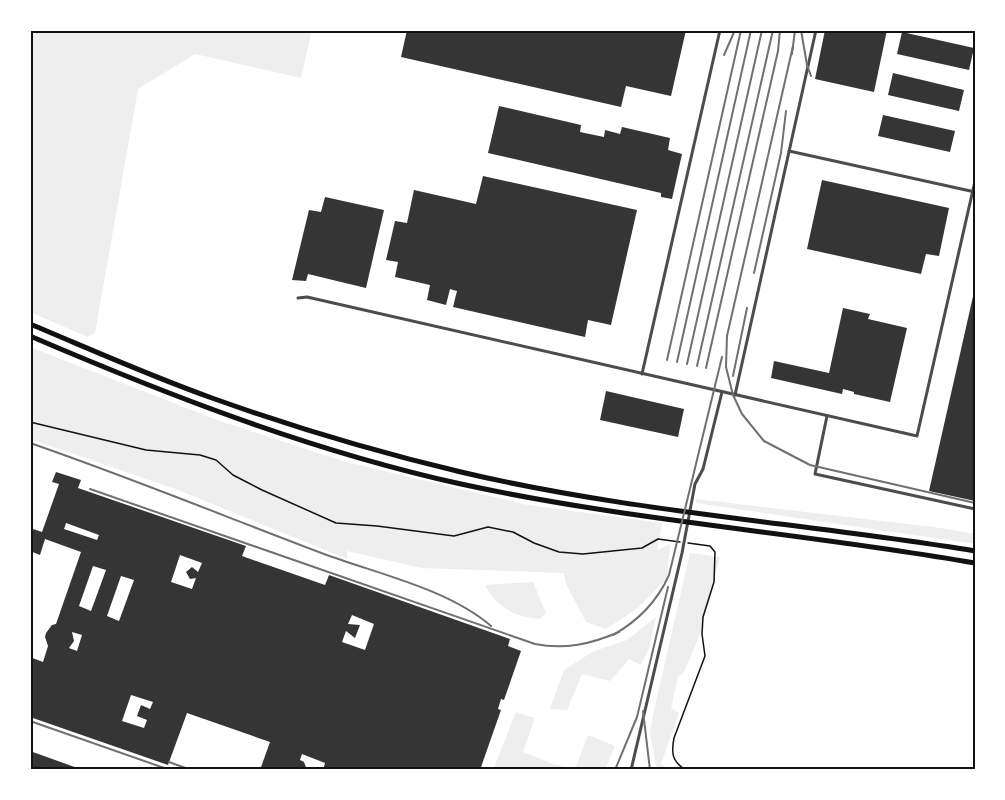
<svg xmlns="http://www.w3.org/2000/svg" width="1005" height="800" font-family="Merriweather,serif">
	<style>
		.green { fill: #eee }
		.building { fill: #353535; fill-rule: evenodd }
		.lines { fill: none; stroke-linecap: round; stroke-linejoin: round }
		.path { stroke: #111; stroke-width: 1.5 }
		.minor { stroke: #4c4c4c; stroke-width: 3 }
		.motorway { stroke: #111; stroke-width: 5 }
		.rail { stroke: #707070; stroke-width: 2 }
		.neatline { fill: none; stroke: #111; stroke-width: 2 }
	</style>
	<rect width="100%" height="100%" fill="#fff"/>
	<g class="green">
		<polygon points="30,30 312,30 301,78 195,54 138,89 95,333 88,337 30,312"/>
		<polygon points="30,347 220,421 346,462 528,505 662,523 657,550 670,544 667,578 638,608 606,629 586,622 566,584 564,573 422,568 347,551 347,559 178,490 30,439"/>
		<polygon points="696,499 941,528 975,534 975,544 696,503"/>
		<polygon points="690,553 720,557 700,634 684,672 678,677 671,708 679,713 661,764 670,770 657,770 650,734 653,715"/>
		<path d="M 533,582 L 546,613 L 539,619 C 515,617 496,607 485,585 Z"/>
		<polygon points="656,617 649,649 641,665 629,659 610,681 582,674 567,710 550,709 564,670 594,651 627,640"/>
		<polygon points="516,712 535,718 523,752 551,763 575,770 588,735 615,746 605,770 493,770"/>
	</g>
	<g class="building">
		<polygon points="407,30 686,30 671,96 626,86 621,107 401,57"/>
		<polygon points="825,30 887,30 874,92 815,79"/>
		<polygon points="902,32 974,48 969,70 897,54"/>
		<polygon points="893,73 964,90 959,111 888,95"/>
		<polygon points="499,106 581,125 580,132 604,137 605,130 620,134 622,127 670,138 668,150 682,154 672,199 661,197 661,193 488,153"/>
		<polygon points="883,115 955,131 950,152 878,136"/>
		<polygon points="483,176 637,210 611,325 588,320 585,337 453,307 457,291 453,290 450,289 446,305 427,300 430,285 395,277 398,262 386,260 395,221 407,223 414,190 476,204"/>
		<polygon points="822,180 949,208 939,256 926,254 921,274 807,249"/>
		<polygon points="325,197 384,210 366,288 308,274 306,281 292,280 309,210 321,212"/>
		<polygon points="974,292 975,292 975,501 929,491"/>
		<polygon points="843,308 870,314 868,319 907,328 890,402 854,394 854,392 843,389 842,394 771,378 774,361 829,373"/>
		<polygon points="606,391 684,409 678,437 600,420"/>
		<path d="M 56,472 L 81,480 L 78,488 L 246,546 L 242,556 L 325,585 L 329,575 L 510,639 L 508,646 L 521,651 L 504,700 L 501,699 L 498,709 L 501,710 L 480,770 L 323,770 L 325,763 L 302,754 L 300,760 L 304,762 L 307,770 L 260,770 L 270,742 L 187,713 L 168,765 L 30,717 L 30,657 L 43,662 L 48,646 L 45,637 L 46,633 L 52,625 L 56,624 L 81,552 L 45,539 L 40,555 L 30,551 L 30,528 L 42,532 L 59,484 L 52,482 ZM 66,523 L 99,535 L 97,540 L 64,529 ZM 180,555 L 202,563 L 198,572 L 192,567 L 186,572 L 190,579 L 196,578 L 192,589 L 171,582 ZM 93,566 L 106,570 L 91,611 L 79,606 ZM 121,576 L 134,580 L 119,621 L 107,616 ZM 352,615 L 374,624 L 365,650 L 342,642 L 346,631 L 355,638 L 360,625 L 348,624 ZM 72,632 L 82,635 L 77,651 L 69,648 L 74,641 ZM 131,695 L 153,702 L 150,709 L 141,705 L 137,716 L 147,720 L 144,728 L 122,721 Z"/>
		<polygon points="30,751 83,770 30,770"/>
	</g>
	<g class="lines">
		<g class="path">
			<polyline points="30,422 146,450 200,455 216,460 233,475 262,490 336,523 377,526 454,536 488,527 513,532 534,543 559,552 583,554 642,548 658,539 680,542"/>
			<path d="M 686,770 C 672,762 671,753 674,738 L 705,656 L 702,634 L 703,617 L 714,582 L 715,552 L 710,546 L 688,543"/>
		</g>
		<g class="minor">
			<polyline points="789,151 975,192"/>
			<polyline points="298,298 307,297 917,436 975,181"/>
			<polyline points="642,374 720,30"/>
			<polyline points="735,395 816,30"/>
			<polyline points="827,416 815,474 975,509"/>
			<polyline points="631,770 682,553 695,484 703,469 722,392"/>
		</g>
		<g class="motorway">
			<path d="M 30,324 C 90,349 150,376 212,398 C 293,427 377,452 461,472 C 630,512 804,523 975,551"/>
			<path d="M 30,336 C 170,396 312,451 461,484 C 631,521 804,533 975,563"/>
		</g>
		<g class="rail">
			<polyline points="801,30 807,65 811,76"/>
			<polyline points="793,46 727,336 726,367 733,395 742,414 764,441 810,465 975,503"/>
			<polyline points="792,54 795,30"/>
			<polyline points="724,55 735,30"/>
			<polyline points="754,273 781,153 786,111"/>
			<polyline points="667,360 741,30"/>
			<polyline points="677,362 751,30"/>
			<polyline points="687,364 762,30"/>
			<polyline points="697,366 773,30"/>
			<polyline points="706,368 778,51 780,30"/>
			<polyline points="733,376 747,308"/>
			<path d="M 30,443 C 129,477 226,517 324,554 C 378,574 448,589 491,626"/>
			<path d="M 90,489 L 535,644 C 565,650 591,644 619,632"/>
			<path d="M 613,635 C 638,621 657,602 669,575 L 722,357"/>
			<polyline points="643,711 650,770"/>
			<polyline points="30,721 170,770"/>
			<polyline points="169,762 191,770"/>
			<polyline points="615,770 637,717 668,587"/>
		</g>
	</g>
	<rect width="1005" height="800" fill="none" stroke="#ffffff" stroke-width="63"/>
	<rect x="32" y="32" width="942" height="736" class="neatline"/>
</svg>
